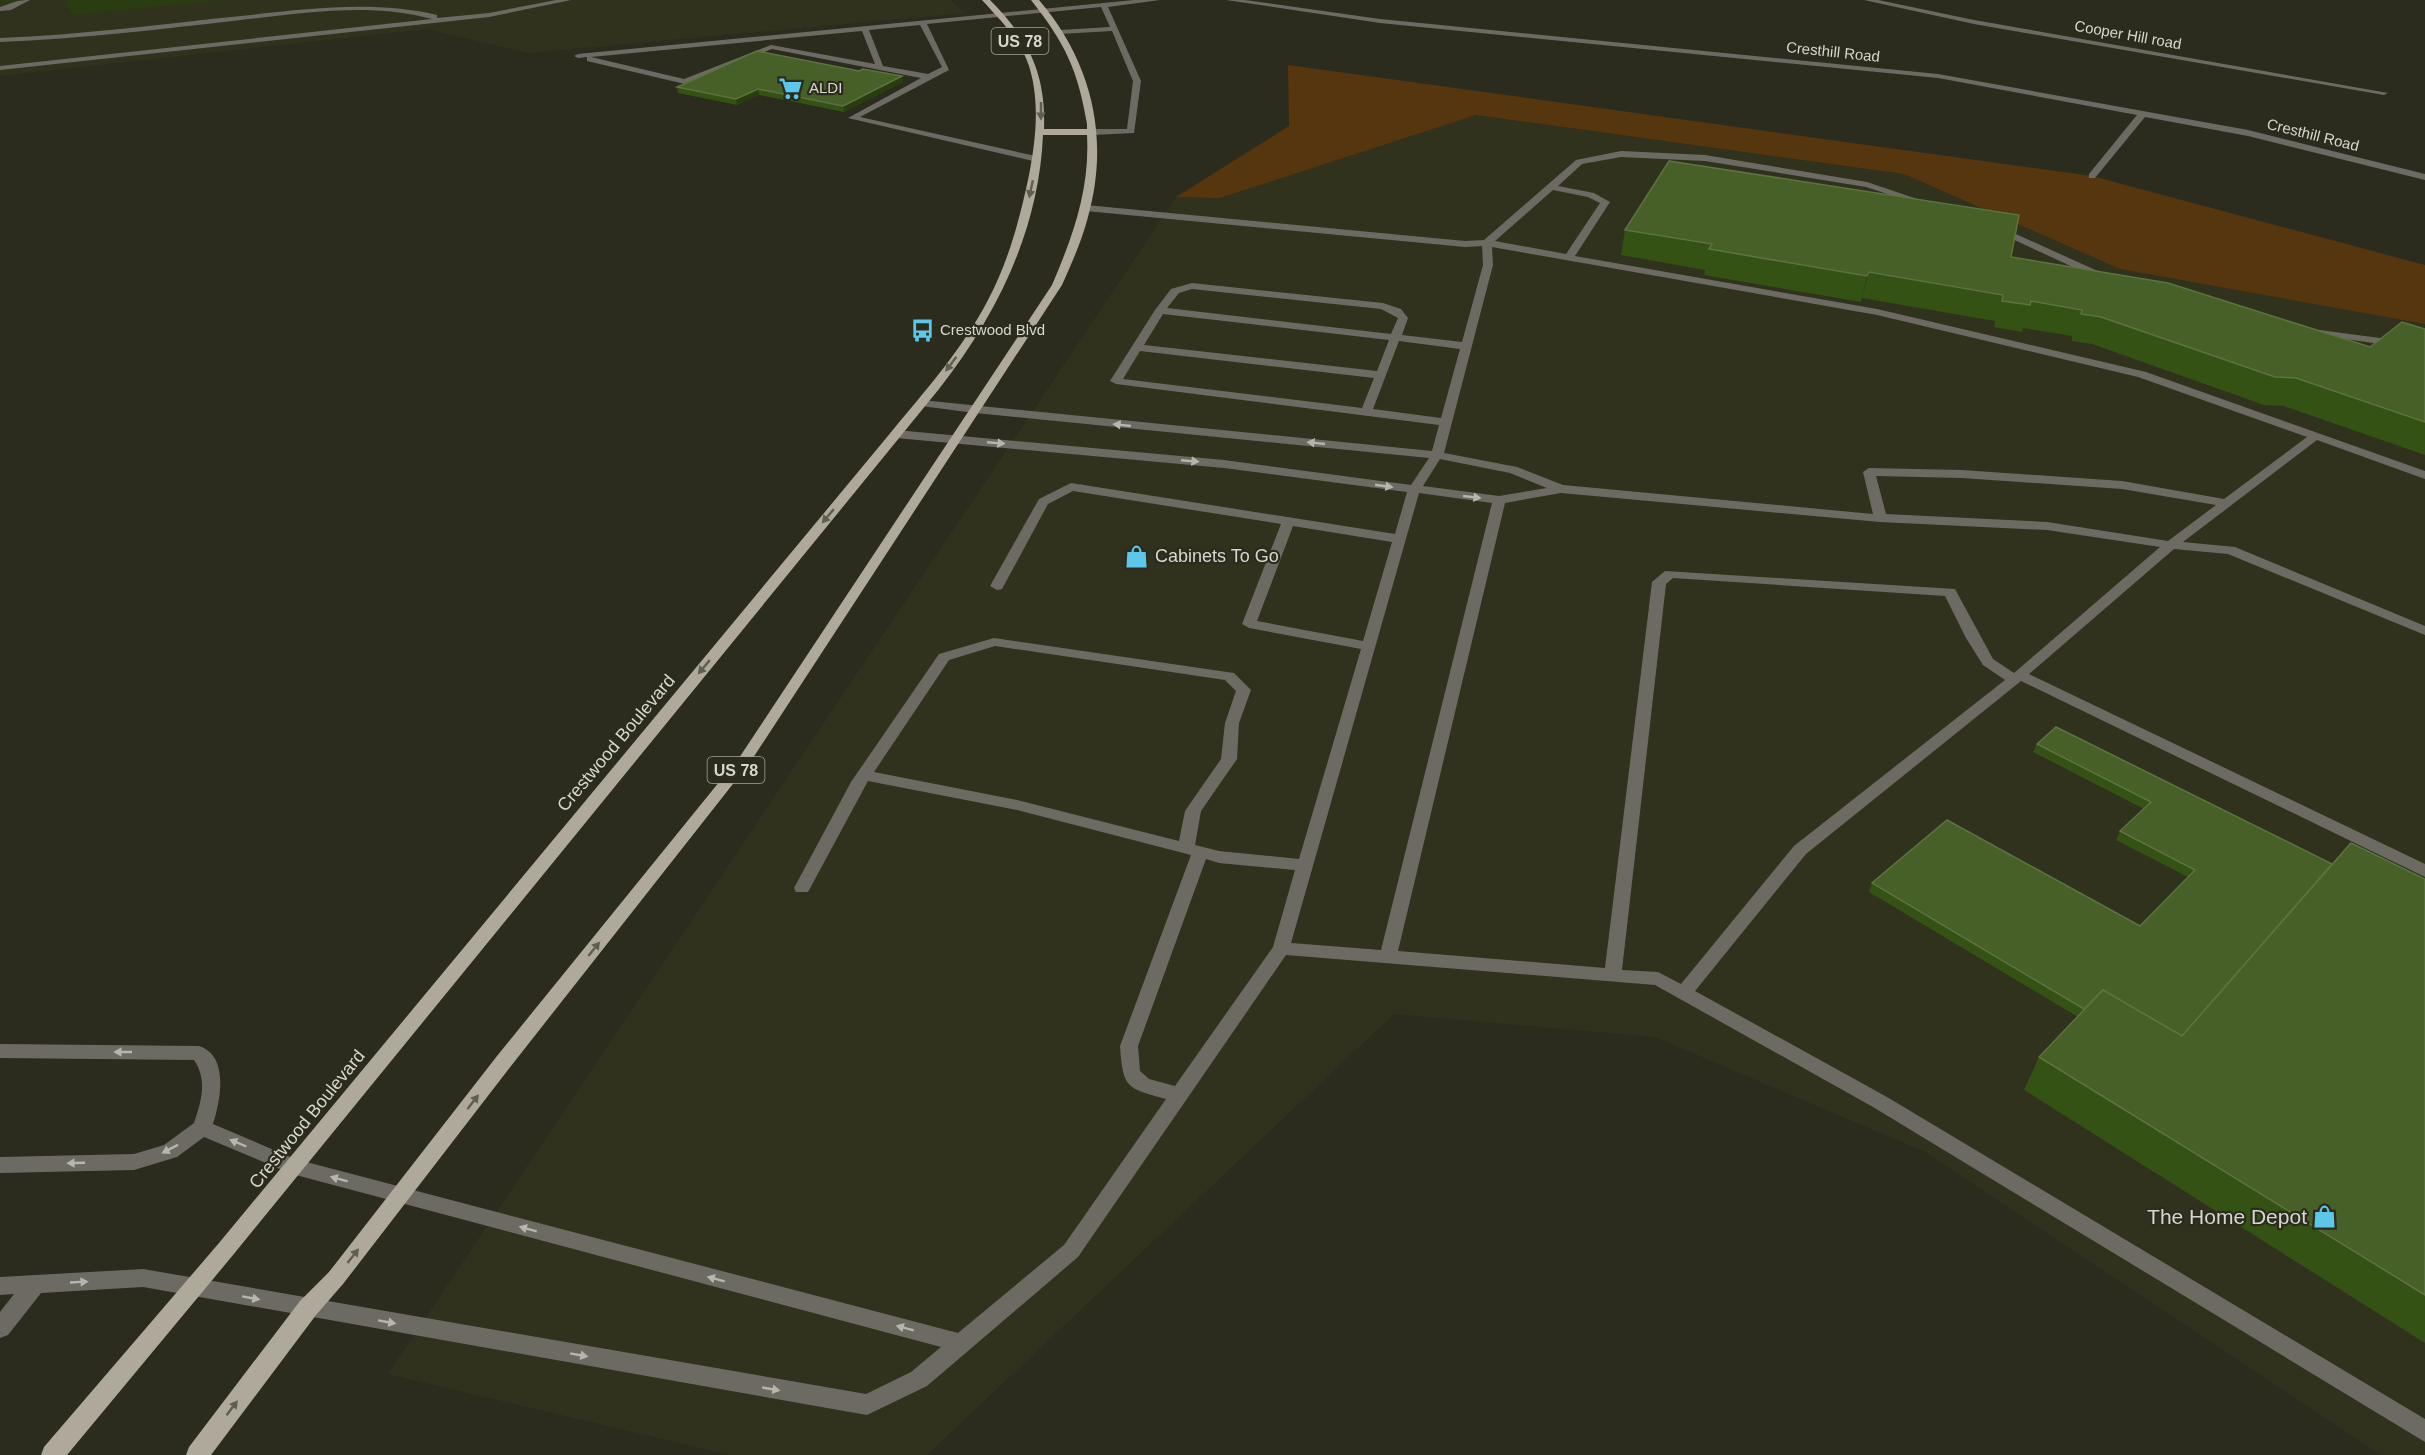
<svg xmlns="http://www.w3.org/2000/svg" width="2425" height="1455" font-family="Arial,sans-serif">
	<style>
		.built { fill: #31321d }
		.green { fill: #56360f }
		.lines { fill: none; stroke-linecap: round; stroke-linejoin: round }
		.minor { fill: #6d6a63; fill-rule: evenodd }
		.major { fill: #afa99b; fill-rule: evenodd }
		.wall { fill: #345214 }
		.shaded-wall { fill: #293d10 }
		.building { fill: #466028; stroke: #5c7342; stroke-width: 1.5 }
		.oneway { fill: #605e50 }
		.oneway2 { fill: #b6b6ae }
		.labels { text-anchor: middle; stroke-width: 4.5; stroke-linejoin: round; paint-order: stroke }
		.far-street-label { font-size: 15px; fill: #d6d7ce; stroke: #2b2c1e }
		.far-poi-label { font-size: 15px; fill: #d6d7ce; stroke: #2b2c1e; text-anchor: start }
		.shield { fill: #2b2c1e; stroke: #a3a499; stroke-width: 1.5 }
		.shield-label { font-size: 16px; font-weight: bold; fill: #d6d7ce }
		.poi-label { font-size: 18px; fill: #d6d7ce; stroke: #2b2c1e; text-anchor: start }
		.street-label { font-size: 18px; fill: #d6d7ce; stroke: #2b2c1e }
		.near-poi-label { font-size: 21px; fill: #d6d7ce; stroke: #2b2c1e; text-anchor: end }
	</style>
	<rect width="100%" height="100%" fill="#2b2c1e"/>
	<g class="built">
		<polygon points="0,0 950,0 966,13 528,53 427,29 0,76"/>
		<polygon points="1476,115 1904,174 2120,269 2425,324 2425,1455 2381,1455 1925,1152 1655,1037 1394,1014 927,1455 730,1455 388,1374 1176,197 1220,198"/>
	</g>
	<polygon class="green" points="1288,65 2092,176 2425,265 2425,324 2120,269 1904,174 1476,115 1220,198 1176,197 1289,126"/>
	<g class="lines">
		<g class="minor">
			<polygon points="20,0 30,0 11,10 0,11 0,7"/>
			<path d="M 556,0 L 571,0 L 489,17 L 0,70 L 0,66 L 432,19 C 369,2 305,13 241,20 C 161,29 81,39 0,42 L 0,38 C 81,35 161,24 241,16 C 307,9 372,0 437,15 L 437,18 L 489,13 Z"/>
			<path d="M 1134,0 L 1160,0 L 1108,7 L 1141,81 L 1134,133 L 1093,135 L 1089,132 L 1093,129 L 1127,129 L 1133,81 L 1112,31 L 1060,34 L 1056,32 L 1060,30 L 1110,27 L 1101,7 L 927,24 L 949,70 L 860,117 L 1040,157 L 1040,161 L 1037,162 L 848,118 L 921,78 L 772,49 L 685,84 L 587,61 L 587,57 L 578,58 L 574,56 L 578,54 ZM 920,25 L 942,67 L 928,74 L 883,66 L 869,30 ZM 862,31 L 875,64 L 771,45 L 684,79 L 591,57 Z"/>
			<polygon points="1226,0 1245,0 1380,19 1938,74 2248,130 2425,174 2425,180 2248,136 2145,117 2095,178 2089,178 2089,174 2137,115 1938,78 1380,23"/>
			<polygon points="1864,0 1878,0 1974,20 2388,93 2384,95 1974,24"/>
			<path d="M 1621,151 L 1705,155 L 1867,182 L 1935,205 L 1927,207 L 1866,187 L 1705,161 L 1621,157 L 1582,164 L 1558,186 L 1594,193 L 1610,202 L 1575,256 L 1877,309 L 2146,372 L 2425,471 L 2425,479 L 2317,440 L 2183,542 L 2235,547 L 2425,626 L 2425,635 L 2228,554 L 2174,549 L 2029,674 L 2425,864 L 2425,877 L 2021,681 L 1806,854 L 1695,991 L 1887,1097 L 2425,1419 L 2425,1442 L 1873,1107 L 1655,985 L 1286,955 L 1078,1257 L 927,1386 L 867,1415 L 143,1287 L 41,1293 L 8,1335 L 0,1338 L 0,1312 L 14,1294 L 0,1295 L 0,1277 L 143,1269 L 866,1394 L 911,1372 L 941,1347 L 292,1174 L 204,1137 L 177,1157 L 134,1170 L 0,1173 L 0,1157 L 134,1154 L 164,1145 L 194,1123 C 201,1102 208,1080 194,1060 L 0,1058 L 0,1044 L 199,1046 C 230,1056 220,1102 213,1124 L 295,1159 L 958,1333 L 1064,1245 L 1166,1099 C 1126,1088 1123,1088 1120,1046 L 1191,855 L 1017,810 L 868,781 L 808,892 L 796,892 L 794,888 L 851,782 L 939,654 L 994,638 L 1234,673 L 1251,690 L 1239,723 L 1237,759 L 1201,811 L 1195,845 L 1219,851 L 1299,859 L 1361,649 L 1249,628 L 1242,624 L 1281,524 L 1073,491 L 1048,504 L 1002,589 L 997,590 L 990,586 L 1039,499 L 1071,483 L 1395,534 L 1407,492 L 1224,468 L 896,438 L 890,434 L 896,430 L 1224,460 L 1411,485 L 1429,458 L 975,413 L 921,406 L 915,403 L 921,400 L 1432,451 L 1439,425 L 1116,384 L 1110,381 L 1155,310 L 1171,289 L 1192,283 L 1383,303 L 1401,309 L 1408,318 L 1402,335 L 1462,342 L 1483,265 L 1482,246 L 1465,247 L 1086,211 L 1081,208 L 1086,205 L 1465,241 L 1484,240 L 1576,160 ZM 1553,190 L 1588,197 L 1600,203 L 1566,254 L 1495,241 ZM 1492,247 L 1877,315 L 2138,377 L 2307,437 L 2224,499 L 2122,481 L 1962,470 L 1869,468 L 1863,472 L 1873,514 L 1563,485 L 1517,467 L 1444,453 L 1493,265 ZM 1192,289 L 1381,309 L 1398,318 L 1391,334 L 1167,308 L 1179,293 ZM 1163,314 L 1389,340 L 1377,371 L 1144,345 ZM 1399,341 L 1460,349 L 1441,418 L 1373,409 ZM 1140,351 L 1374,378 L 1362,408 L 1123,379 ZM 1440,459 L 1510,473 L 1547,488 L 1499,496 L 1423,486 ZM 1876,476 L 1962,478 L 2122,489 L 2216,505 L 2168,541 L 2047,522 L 1886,514 ZM 1419,493 L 1492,503 L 1381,950 L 1291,943 ZM 1561,493 L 1880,522 L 2047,530 L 2160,547 L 2014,673 L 1993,659 L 1955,589 L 1665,571 L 1652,582 L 1605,968 L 1398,951 L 1505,503 ZM 1293,526 L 1392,542 L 1363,641 L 1257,621 ZM 1673,578 L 1945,596 L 1966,638 L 1983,665 L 2005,680 L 1794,846 L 1681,984 L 1658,972 L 1622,970 L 1666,584 ZM 995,646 L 1225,680 L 1236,691 L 1225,723 L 1221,759 L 1185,811 L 1179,841 L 1017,800 L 874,772 L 949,660 ZM 1206,859 L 1219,863 L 1295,870 L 1273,947 L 1175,1086 L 1149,1079 L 1140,1071 L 1138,1046 Z"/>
			<polygon points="1998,226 2111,277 2112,279 2103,281 1995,231 1995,227"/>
			<polygon points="2312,329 2425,344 2425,350 2308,334 2307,332"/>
		</g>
		<path class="major" d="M 982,0 L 990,0 C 1029,39 1046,74 1044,129 L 1087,129 L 1087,124 C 1078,70 1065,43 1031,0 L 1039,0 C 1092,62 1110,138 1088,217 C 1082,240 1072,263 1062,285 L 751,761 L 511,1066 L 343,1284 L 316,1315 L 211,1455 L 186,1455 L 189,1447 L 300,1301 L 329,1272 L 497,1056 L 741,755 L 1052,285 C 1073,236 1090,189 1087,135 L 1043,135 C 1039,230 997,315 939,389 L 233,1255 L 67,1455 L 41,1455 L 44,1447 L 219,1243 L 892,431 C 926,390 963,348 988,300 C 1009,260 1020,218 1029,175 C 1036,139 1040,101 1029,66 C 1020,39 1001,21 982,0 Z"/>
	</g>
	<g class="wall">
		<polygon points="859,71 902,76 903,82 844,112 759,95 737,105 678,93 677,87"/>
		<polygon points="1625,230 2011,257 2370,347 2425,329 2425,455 2284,406 2264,405 2092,344 2072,341 2072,336 2023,328 2022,332 1994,327 1995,321 1862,298 1861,302 1704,275 1705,270 1621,255"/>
		<polygon points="2037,744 2332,864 2425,879 2425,1343 2024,1090 2039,1057 2078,1017 1869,892 1872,883 2140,926 2188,877 2116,840 2120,831 2144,809 2033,752"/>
	</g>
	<g class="shaded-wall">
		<polygon points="0,0 26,0 0,3"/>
		<polygon points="66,0 220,0 72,15"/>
		<polygon points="902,76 903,82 844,112 843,106"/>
		<polygon points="758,89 759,95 737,105 736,99"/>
		<polygon points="1869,272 1862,298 1861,302 1867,276"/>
	</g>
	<g class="building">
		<polygon points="757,51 859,71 863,69 902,76 843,106 758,89 736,99 677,87"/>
		<polygon points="1669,161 2019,215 2011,257 2168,283 2370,347 2402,322 2425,329 2425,422 2296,378 2275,377 2101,317 2081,314 2082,310 2031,301 2030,305 2002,301 2003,295 1869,272 1867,276 1709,249 1712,244 1625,230"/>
		<polygon points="2056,727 2332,864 2182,1036 2103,990 2084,1009 1872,883 1947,820 2140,926 2195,870 2120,831 2151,802 2037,744"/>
		<polygon points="2351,843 2425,879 2425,1295 2039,1057 2103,990 2182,1036"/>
	</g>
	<defs><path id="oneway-solid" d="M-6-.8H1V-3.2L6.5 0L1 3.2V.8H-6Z" transform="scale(1.5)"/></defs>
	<g class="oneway">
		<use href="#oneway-solid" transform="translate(1041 111) rotate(90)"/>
		<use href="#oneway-solid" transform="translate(1031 189) rotate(102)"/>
		<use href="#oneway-solid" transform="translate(951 364) rotate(127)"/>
		<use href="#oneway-solid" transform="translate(828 516) rotate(130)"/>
		<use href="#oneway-solid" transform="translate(704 667) rotate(130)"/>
		<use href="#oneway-solid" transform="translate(594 949) rotate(-51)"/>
		<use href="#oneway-solid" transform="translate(473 1102) rotate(-52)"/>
		<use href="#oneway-solid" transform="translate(353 1256) rotate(-52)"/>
		<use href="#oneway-solid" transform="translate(232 1408) rotate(-53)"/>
	</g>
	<g class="oneway2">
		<use href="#oneway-solid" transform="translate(1122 425) rotate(-174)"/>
		<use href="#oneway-solid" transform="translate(996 443) rotate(5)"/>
		<use href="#oneway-solid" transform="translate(1316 443) rotate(-174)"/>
		<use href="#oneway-solid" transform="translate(1190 461) rotate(5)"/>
		<use href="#oneway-solid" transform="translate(1384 486) rotate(8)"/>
		<use href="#oneway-solid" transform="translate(1472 497) rotate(6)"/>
		<use href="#oneway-solid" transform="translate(123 1052) rotate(-180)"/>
		<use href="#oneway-solid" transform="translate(238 1143) rotate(-157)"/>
		<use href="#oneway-solid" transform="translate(170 1149) rotate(153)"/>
		<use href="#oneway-solid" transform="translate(76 1163) rotate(178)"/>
		<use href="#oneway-solid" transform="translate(339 1179) rotate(-165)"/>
		<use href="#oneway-solid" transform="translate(528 1229) rotate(-165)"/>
		<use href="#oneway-solid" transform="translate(716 1279) rotate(-165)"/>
		<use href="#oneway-solid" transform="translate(79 1282) rotate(-3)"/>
		<use href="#oneway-solid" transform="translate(251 1298) rotate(10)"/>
		<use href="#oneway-solid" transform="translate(387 1322) rotate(10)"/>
		<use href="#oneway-solid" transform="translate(905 1328) rotate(-165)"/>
		<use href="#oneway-solid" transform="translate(579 1355) rotate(10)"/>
		<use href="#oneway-solid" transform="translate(771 1389) rotate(10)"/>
	</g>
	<defs>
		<symbol id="supermarket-bare" viewBox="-9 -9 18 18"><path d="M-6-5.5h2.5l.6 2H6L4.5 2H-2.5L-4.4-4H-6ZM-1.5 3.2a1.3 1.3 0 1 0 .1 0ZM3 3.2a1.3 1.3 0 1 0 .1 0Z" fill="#5cc7e8" stroke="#2b2c1e" stroke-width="2.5" paint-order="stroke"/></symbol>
		<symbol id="bus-bare" viewBox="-9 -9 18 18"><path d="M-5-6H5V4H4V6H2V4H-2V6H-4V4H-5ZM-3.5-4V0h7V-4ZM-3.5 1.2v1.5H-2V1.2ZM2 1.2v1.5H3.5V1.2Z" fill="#5cc7e8" stroke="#2b2c1e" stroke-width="2.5" paint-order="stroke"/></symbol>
		<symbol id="shop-bare" viewBox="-9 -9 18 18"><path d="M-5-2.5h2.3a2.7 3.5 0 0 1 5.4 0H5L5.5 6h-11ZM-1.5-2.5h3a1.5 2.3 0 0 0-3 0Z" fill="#5cc7e8" stroke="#2b2c1e" stroke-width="2.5" paint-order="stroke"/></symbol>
	</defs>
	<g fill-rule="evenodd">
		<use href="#supermarket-bare" x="774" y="72" width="33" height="33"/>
		<use href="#bus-bare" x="906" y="314" width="33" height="33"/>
		<use href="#shop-bare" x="1120" y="540" width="33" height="33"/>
		<use href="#shop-bare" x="2308" y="1200" width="33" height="33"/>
	</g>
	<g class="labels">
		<g class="far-street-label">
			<text transform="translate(2128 35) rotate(10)" y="5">Cooper Hill road</text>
			<text transform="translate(1833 52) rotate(6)" y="5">Cresthill Road</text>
			<text transform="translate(2313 135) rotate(14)" y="5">Cresthill Road</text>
		</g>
		<g class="far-poi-label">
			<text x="809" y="93">ALDI</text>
			<text x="940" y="335">Crestwood Blvd</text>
		</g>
		<g class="shield">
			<rect x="991.5" y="28" width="57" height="26" rx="4.5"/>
			<rect x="707.5" y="757" width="57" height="26" rx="4.5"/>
		</g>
		<g class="shield-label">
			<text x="1020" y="47">US 78</text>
			<text x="736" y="776">US 78</text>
		</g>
		<g class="poi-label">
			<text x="1155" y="562">Cabinets To Go</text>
		</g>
		<g class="street-label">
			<text transform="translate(616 743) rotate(-50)" y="6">Crestwood Boulevard</text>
			<text transform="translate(307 1119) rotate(-51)" y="6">Crestwood Boulevard</text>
		</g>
		<g class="near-poi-label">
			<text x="2307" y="1224">The Home Depot</text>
		</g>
	</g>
</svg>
